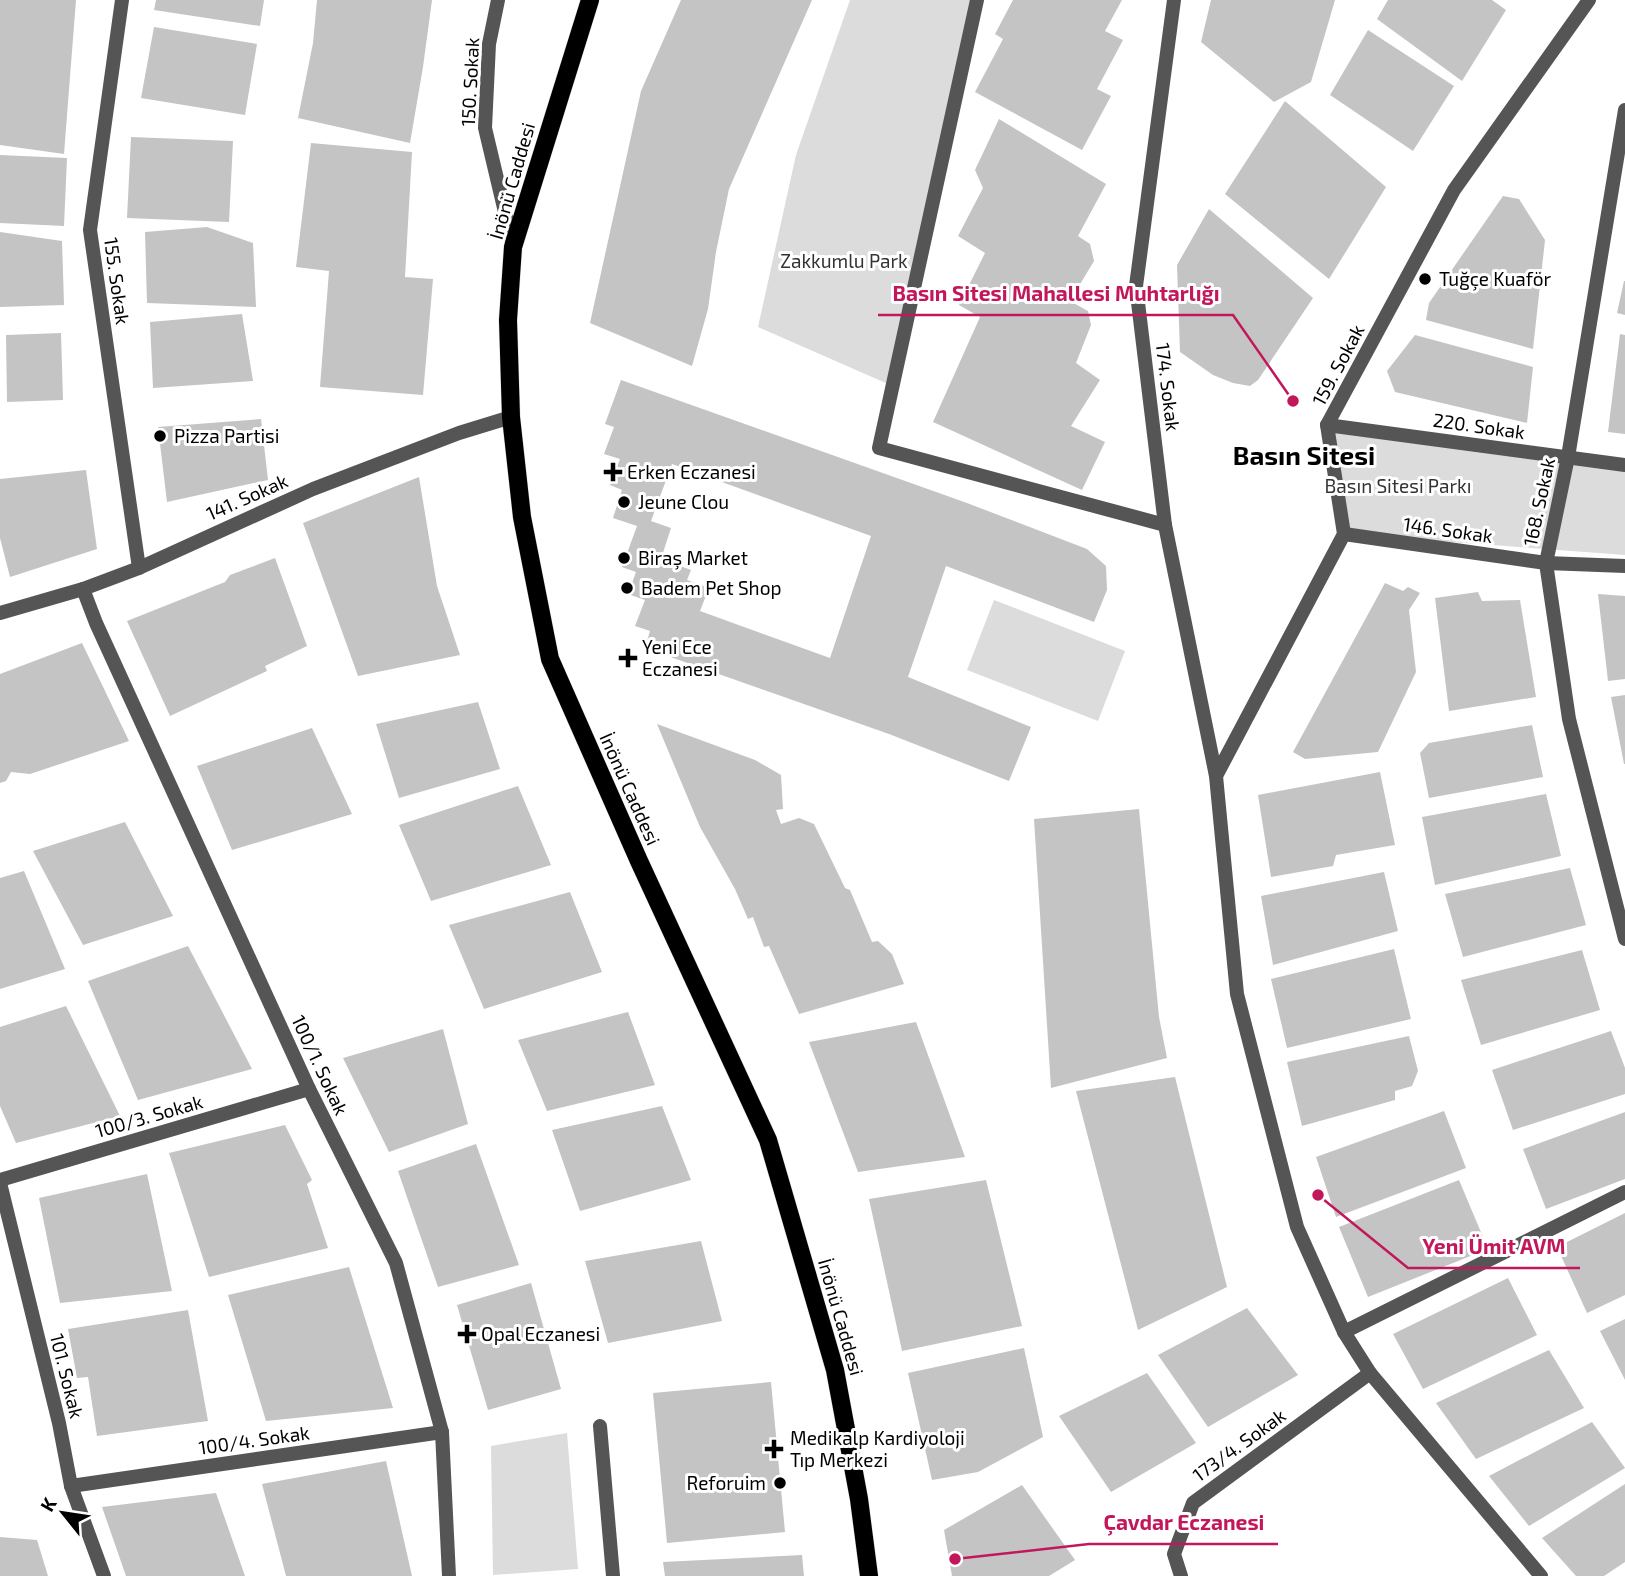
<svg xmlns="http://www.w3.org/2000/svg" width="1625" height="1576" font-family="'Exo 2',sans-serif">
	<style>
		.green { fill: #dcdcdc }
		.building { fill: #c4c4c4; fill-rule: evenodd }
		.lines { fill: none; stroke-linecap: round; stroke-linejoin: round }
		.primary-casing { stroke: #dbdbdb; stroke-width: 19 }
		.service { stroke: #555; stroke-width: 14 }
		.minor { stroke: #555; stroke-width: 14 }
		.primary { stroke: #000; stroke-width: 18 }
		.poi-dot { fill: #000; stroke: #fff; stroke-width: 2.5 }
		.labels { text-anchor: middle; stroke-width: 6; stroke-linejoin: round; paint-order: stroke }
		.street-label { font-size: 19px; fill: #000; stroke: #fff }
		.park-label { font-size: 19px; fill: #333; stroke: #fff }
		.poi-label { font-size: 19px; fill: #000; stroke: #fff; text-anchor: start }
		.district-label { font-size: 26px; font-weight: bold; fill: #000; stroke: #fff }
		.leader { fill: none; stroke: #c2185b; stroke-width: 2.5 }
		.callout-dot { fill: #c2185b; stroke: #fff; stroke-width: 2.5 }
		.callout-label { font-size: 21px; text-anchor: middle; font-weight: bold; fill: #c2185b; stroke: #fff; stroke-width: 6; stroke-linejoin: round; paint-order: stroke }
	</style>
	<rect width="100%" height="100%" fill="#fff"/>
	<g class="green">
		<polygon points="850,0 972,0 888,384 758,327 796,155"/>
		<polygon points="1327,425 1625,465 1625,555 1344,534"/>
		<polygon points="994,600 1125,651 1098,721 967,670"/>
		<polygon points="567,1433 578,1569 493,1575 491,1446"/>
	</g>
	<g class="building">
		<polygon points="0,0 76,0 64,154 0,145"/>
		<polygon points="156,0 264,0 260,26 154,10"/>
		<polygon points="317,0 432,0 423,67 410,143 298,118 313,43"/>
		<polygon points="681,0 812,0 729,189 716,252 708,309 692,366 590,323 641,91"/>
		<polygon points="1013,0 1122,0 1105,31 1123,40 1097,89 1111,96 1082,150 975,92 1003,39 995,34"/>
		<polygon points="1211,0 1335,0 1311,82 1274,102 1201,42"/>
		<polygon points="1388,0 1492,0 1506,10 1462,81 1377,19"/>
		<polygon points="154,27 257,44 245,115 141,98"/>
		<polygon points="1368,30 1454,86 1413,151 1330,95"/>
		<polygon points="1285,101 1386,187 1329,279 1225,194"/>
		<polygon points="999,119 1106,184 1078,236 1090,244 1094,261 1070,301 1088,311 1091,325 1076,363 1100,380 1071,426 1105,442 1082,490 933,422 980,317 959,305 985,253 958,236 983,188 975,170"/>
		<polygon points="131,137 233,141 229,222 127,218"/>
		<polygon points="311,143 412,152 405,277 433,279 423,395 320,387 329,271 296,267"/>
		<polygon points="0,155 67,158 64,226 0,223"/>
		<polygon points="1503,196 1519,199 1545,240 1533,349 1426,320 1429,303"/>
		<polygon points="1209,209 1313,298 1258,380 1250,386 1233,383 1213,375 1180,352 1177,265"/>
		<polygon points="207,227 253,243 256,307 147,303 145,232"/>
		<polygon points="0,232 62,241 64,305 0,307"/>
		<polygon points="1624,281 1625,281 1625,315 1617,313"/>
		<polygon points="242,314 253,381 153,388 150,322"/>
		<polygon points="61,333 63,400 7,402 6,335"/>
		<polygon points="1620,334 1625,335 1625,434 1608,432"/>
		<polygon points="1415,335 1533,367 1527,423 1395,392 1387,371"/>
		<path d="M 621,380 L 967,503 L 1087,549 L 1106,566 L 1107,590 L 1094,622 L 946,566 L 908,677 L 1031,727 L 1009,781 L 889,734 L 645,648 L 650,631 L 635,626 L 645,600 L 628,594 L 636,572 L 622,567 L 637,526 L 613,518 L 622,490 L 610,485 L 620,459 L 604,454 L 614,427 L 605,424 ZM 672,464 L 871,536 L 830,658 L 700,611 L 709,588 L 687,580 L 691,570 L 661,559 L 671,528 L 651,521 Z"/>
		<polygon points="261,419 268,480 167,502 158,427"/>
		<polygon points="86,470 97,549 10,577 0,538 0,479"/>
		<polygon points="419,477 437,586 460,655 358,676 303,523"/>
		<polygon points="275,558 307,646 265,666 267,671 170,716 127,621 225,582 230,575"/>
		<polygon points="1385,583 1403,591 1408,587 1420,593 1409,610 1416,672 1378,752 1305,759 1293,752"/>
		<polygon points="1478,592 1482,601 1520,600 1536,697 1449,711 1435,598"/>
		<polygon points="1598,594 1625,596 1625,679 1608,681"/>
		<polygon points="82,643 129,741 30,774 11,772 6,781 0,783 0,674"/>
		<polygon points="1625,695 1625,764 1624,764 1611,697"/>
		<polygon points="478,702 500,769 399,798 376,724"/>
		<polygon points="657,724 755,760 781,775 783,809 776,810 781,824 799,818 814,824 845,888 850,890 872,942 878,941 892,954 904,984 799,1014 769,946 764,947 753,917 748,919 735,889 700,827"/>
		<polygon points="1532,725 1543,777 1429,798 1420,753 1429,743"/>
		<polygon points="312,728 352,814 232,850 197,766"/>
		<polygon points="1380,772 1395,845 1336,855 1333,866 1271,877 1258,795"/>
		<polygon points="518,786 551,865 431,901 399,825"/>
		<polygon points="1546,794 1561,856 1435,885 1422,817"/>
		<polygon points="1139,809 1159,1017 1167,1058 1051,1088 1034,819"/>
		<polygon points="125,822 173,916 83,945 33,851"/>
		<polygon points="1570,868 1586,925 1463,957 1445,894"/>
		<polygon points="24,871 65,969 0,989 0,878"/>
		<polygon points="1384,872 1398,931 1273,965 1261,896"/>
		<polygon points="570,892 602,972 484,1009 449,925"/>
		<polygon points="188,946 252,1069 138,1100 88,981"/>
		<polygon points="1394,949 1411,1019 1287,1048 1271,979"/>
		<polygon points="1582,950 1600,1010 1481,1045 1461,980"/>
		<polygon points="66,1006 120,1116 16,1143 0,1106 0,1027"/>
		<polygon points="628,1012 655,1085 547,1111 518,1040"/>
		<polygon points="916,1022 965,1157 858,1172 809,1042"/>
		<polygon points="443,1029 468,1124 389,1152 343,1058"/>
		<polygon points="1611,1031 1625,1068 1625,1094 1513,1130 1492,1070"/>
		<polygon points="1409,1036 1418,1071 1412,1086 1395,1091 1395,1100 1302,1126 1287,1062"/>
		<polygon points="1175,1077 1227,1287 1138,1330 1076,1091"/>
		<polygon points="662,1106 691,1180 580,1211 552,1130"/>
		<polygon points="1444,1111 1466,1168 1336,1217 1316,1157"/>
		<polygon points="1625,1112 1625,1179 1546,1209 1523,1149"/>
		<polygon points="285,1125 312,1180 307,1184 328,1248 209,1277 169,1153"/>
		<polygon points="476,1144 519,1265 438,1287 398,1171"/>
		<polygon points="147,1174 172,1291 60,1303 39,1198"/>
		<polygon points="986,1180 1022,1326 902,1351 869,1199"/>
		<polygon points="1459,1180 1488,1249 1368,1297 1339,1227"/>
		<polygon points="1625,1213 1625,1295 1587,1313 1557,1247"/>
		<polygon points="701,1241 722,1321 608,1343 585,1261"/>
		<polygon points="349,1267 393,1408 266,1421 228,1295"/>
		<polygon points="1508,1278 1537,1335 1423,1389 1393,1334"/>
		<polygon points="531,1283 561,1389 488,1410 457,1305"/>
		<polygon points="1247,1308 1298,1375 1208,1427 1158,1355"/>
		<polygon points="188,1310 208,1421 97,1436 88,1377 77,1378 68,1329"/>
		<polygon points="1625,1319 1625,1380 1600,1331"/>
		<polygon points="1024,1348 1043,1437 978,1472 932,1480 908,1373"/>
		<polygon points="1549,1350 1584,1408 1476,1459 1436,1403"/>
		<polygon points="1147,1373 1196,1443 1111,1492 1059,1416"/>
		<polygon points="771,1382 785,1532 667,1543 653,1393"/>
		<polygon points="1592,1422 1625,1468 1529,1526 1489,1476"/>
		<polygon points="386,1461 412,1576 286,1576 262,1484"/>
		<polygon points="1625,1484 1625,1562 1604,1576 1576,1576 1542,1538"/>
		<polygon points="1022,1485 1075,1560 1049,1576 952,1576 944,1530"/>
		<polygon points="216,1493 245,1576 126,1576 102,1507"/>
		<polygon points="0,1537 37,1540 48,1576 0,1576"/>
		<polygon points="802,1555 804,1576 665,1576 663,1562"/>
	</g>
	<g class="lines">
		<defs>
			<polyline id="primary" points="590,0 513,247 508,320 511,417 522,517 550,659 639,861 768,1140 835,1370 859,1499 869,1576"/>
		</defs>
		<use href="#primary" class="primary-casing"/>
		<g class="service">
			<polyline points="977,0 879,448 1165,525"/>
			<polyline points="600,1426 613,1576"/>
		</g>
		<g class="minor">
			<polyline points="122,0 90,230 139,568"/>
			<polyline points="498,0 489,44 485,128 513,246"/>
			<polyline points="1174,0 1136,286 1165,525 1216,776 1237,994 1297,1227 1344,1332 1370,1373 1541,1576"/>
			<polyline points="1625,110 1568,457 1546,563 1569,719 1625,939"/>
			<polyline points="1327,425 1625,465"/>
			<polyline points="1344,534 1546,563 1625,566"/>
			<polyline points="83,589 96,623 309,1089 396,1263 442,1432 449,1576"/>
			<polyline points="0,613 83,589 139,568 313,489 459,433 511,417"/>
			<polyline points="1216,776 1344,534 1327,425 1454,190 1589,0"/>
			<polyline points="0,1180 309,1089"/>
			<polyline points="0,1183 59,1423 71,1486 104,1576"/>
			<polyline points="1344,1332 1625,1192"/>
			<polyline points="71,1486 442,1432"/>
			<polyline points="1181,1576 1174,1554 1193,1503 1370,1373"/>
		</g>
		<use href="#primary" class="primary"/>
	</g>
	<g class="poi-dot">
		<circle cx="1425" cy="279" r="7"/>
		<circle cx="160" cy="436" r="7"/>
		<path d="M609.5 461.5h7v7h7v7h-7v7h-7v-7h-7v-7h7z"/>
		<circle cx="624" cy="502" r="7"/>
		<circle cx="624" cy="558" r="7"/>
		<circle cx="627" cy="588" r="7"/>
		<path d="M624.5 647.5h7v7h7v7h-7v7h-7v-7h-7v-7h7z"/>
		<path d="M463.5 1323.5h7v7h7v7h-7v7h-7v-7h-7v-7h7z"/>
		<path d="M770.5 1438.5h7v7h7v7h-7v7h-7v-7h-7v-7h7z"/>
		<circle cx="780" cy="1483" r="7"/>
	</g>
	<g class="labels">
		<g class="street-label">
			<text transform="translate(470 82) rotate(-87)" y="7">150. Sokak</text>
			<text transform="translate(512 181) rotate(-74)" y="7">İnönü Caddesi</text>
			<text transform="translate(117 281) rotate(82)" y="7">155. Sokak</text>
			<text transform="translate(1338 365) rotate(-62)" y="7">159. Sokak</text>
			<text transform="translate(1168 387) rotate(83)" y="7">174. Sokak</text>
			<text transform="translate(1479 426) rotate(8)" y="7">220. Sokak</text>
			<text transform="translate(247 497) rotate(-24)" y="7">141. Sokak</text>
			<text transform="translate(1539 502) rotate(-78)" y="7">168. Sokak</text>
			<text transform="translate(1448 530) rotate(8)" y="7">146. Sokak</text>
			<text transform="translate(630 789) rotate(66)" y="7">İnönü Caddesi</text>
			<text transform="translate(320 1065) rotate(65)" y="7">100/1. Sokak</text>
			<text transform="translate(149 1116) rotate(-16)" y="7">100/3. Sokak</text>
			<text transform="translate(841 1317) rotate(74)" y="7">İnönü Caddesi</text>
			<text transform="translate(67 1376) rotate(76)" y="7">101. Sokak</text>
			<text transform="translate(254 1440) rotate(-8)" y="7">100/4. Sokak</text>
			<text transform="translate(1239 1445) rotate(-36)" y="7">173/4. Sokak</text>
		</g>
		<g class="park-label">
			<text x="844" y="268">Zakkumlu Park</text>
			<text x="1398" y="493">Basın Sitesi Parkı</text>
		</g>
		<g class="poi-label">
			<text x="1439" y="286">Tuğçe Kuaför</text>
			<text x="174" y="443">Pizza Partisi</text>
			<text x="627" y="479">Erken Eczanesi</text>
			<text x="638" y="509">Jeune Clou</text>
			<text x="638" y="565">Biraş Market</text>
			<text x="641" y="595">Badem Pet Shop</text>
			<text x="642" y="654">Yeni Ece<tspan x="642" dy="22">Eczanesi</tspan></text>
			<text x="481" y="1341">Opal Eczanesi</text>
			<text x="790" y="1445">Medikalp Kardiyoloji<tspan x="790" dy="22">Tıp Merkezi</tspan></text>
			<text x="766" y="1490" text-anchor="end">Reforuim</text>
		</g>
		<g class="district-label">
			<text x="1304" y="465">Basın Sitesi</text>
		</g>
	</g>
	<path class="leader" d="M1293 401L1233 315H878M1318 1195L1408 1268H1580M955 1559L1089 1544H1278"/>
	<g class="callout-dot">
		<circle cx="1293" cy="401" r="7"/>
		<circle cx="1318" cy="1195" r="7"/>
		<circle cx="955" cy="1559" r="7"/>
	</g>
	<g class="callout-label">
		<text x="1056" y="301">Basın Sitesi Mahallesi Muhtarlığı</text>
		<text x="1494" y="1254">Yeni Ümit AVM</text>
		<text x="1184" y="1530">Çavdar Eczanesi</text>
	</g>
	<g transform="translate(63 1513) rotate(300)" stroke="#ffffff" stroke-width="5" paint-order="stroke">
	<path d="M0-5L12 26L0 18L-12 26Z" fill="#000000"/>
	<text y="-10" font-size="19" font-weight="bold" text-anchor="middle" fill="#000000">K</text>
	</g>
</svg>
